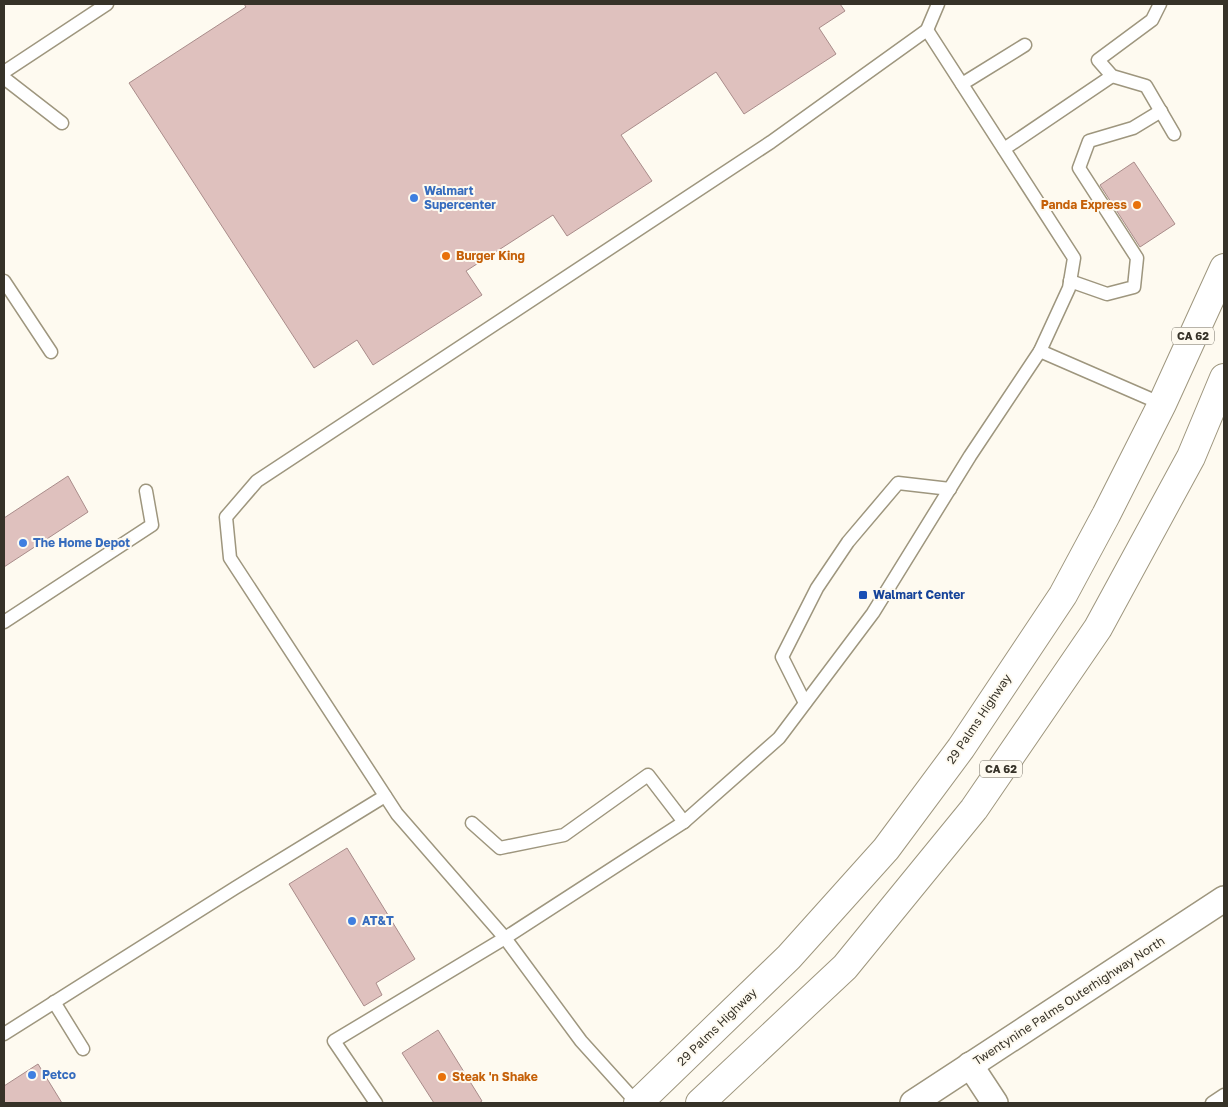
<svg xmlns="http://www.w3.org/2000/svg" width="1228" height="1107" font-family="'Golos Text',sans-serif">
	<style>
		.building { fill: #dfc1be; stroke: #a98c8a }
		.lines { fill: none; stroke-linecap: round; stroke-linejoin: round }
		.lane-casing { stroke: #9e967e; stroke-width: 15 }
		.street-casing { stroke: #9e967e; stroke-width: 28 }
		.primary-casing { stroke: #9e967e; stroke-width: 30 }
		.lane { stroke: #fff; stroke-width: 12 }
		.street { stroke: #fff; stroke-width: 25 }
		.primary { stroke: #fff; stroke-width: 28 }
		.shop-dot { fill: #3f7fe0; stroke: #fefaf0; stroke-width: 2 }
		.food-dot { fill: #e8710a; stroke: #fefaf0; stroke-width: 2 }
		.transit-dot { fill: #1a4fb4; stroke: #fefaf0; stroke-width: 2 }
		.labels { text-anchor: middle; stroke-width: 4; stroke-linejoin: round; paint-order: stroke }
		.shield { fill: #fefaf0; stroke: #726e64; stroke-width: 1 }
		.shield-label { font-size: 11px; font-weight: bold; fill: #363228 }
		.shop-label { font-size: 12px; font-weight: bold; fill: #366cbe; stroke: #fefaf0; text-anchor: start }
		.food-label { font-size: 12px; font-weight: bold; fill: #c56008; stroke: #fefaf0; text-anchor: start }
		.transit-label { font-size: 12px; font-weight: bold; fill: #164399; stroke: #fefaf0; text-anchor: start }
		.street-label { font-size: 12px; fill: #363228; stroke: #fefaf0 }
	</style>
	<rect width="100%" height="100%" fill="#fefaf0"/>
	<g class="building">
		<polygon points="244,4 840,4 845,11 819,28 836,54 744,114 716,72 621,135 652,181 567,236 553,215 466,271 482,295 373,365 357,340 314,368 129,83 246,7"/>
		<polygon points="1134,162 1175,224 1140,247 1100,185"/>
		<polygon points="68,476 88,512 4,567 4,518"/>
		<polygon points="347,848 415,959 376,983 382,995 364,1006 289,884"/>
		<polygon points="438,1030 482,1101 479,1103 434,1103 402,1053"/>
		<polygon points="38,1064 62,1103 4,1103 4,1086"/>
	</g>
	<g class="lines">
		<defs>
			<g id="lane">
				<polyline points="1160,4 1152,20 1098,60 1112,76 1146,86 1174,134"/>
				<polyline points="4,72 107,4"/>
				<polyline points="4,78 62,123"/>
				<polyline points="962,84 1025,45"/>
				<polyline points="1004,149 1112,76"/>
				<polyline points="4,281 51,352"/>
				<polyline points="1070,281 1107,294 1134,287 1137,258 1079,168 1089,141 1133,128 1161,111"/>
				<polyline points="1040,351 1162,404"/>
				<polyline points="4,622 152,525 146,491"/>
				<polyline points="805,703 782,657 817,588 848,542 898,483 950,489"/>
				<polyline points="472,823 500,848 564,835 648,775 684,822"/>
				<polyline points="54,1002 83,1049"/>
				<polyline points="4,1034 235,888 385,796"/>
				<polyline points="376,1103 334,1041 505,938 684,822 779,738 873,613 970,456 1040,351 1069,288 1074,258 927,30"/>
				<polyline points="637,1103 581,1041 505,938 397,814 230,558 226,517 257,481 771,142 927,30 938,4"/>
				<polyline points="1212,1103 1224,1095"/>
			</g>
			<g id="street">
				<polyline points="970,1065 995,1103"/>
				<polyline points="913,1103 1224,899"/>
			</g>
			<g id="primary">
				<polyline points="638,1103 789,957 886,849 961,748 1063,595 1106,515 1162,404 1224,268"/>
				<polyline points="700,1103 845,967 974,809 1098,628 1191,457 1224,378"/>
			</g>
		</defs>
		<use href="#lane" class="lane-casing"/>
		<use href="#street" class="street-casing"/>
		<use href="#primary" class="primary-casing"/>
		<use href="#lane" class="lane"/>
		<use href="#street" class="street"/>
		<use href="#primary" class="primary"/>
	</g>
	<g class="shop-dot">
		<circle cx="414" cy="198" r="5"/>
		<circle cx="23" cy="543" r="5"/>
		<circle cx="352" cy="921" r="5"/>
		<circle cx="32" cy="1075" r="5"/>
	</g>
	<g class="food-dot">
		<circle cx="1137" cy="205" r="5"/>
		<circle cx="446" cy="256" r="5"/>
		<circle cx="442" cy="1077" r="5"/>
	</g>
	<rect class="transit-dot" x="858" y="590" width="10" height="10" rx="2.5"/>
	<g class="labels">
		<g class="shield">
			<rect x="1172" y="327.5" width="42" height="17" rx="4"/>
			<rect x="980" y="760.5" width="42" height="17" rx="4"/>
		</g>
		<g class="shield-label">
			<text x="1193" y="340">CA 62</text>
			<text x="1001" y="773">CA 62</text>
		</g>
		<g class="shop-label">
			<text x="424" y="195">Walmart<tspan x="424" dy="14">Supercenter</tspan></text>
			<text x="33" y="547">The Home Depot</text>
			<text x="362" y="925">AT&amp;T</text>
			<text x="42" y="1079">Petco</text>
		</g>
		<g class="food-label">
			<text x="1127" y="209" text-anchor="end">Panda Express</text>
			<text x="456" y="260">Burger King</text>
			<text x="452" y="1081">Steak 'n Shake</text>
		</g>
		<g class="transit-label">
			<text x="873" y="599">Walmart Center</text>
		</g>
		<g class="street-label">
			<text transform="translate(979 719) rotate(-56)" y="4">29 Palms Highway</text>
			<text transform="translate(1069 1001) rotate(-33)" y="4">Twentynine Palms Outerhighway North</text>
			<text transform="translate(717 1027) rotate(-44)" y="4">29 Palms Highway</text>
		</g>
	</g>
	<rect width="1228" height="1107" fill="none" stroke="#363228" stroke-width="10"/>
</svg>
